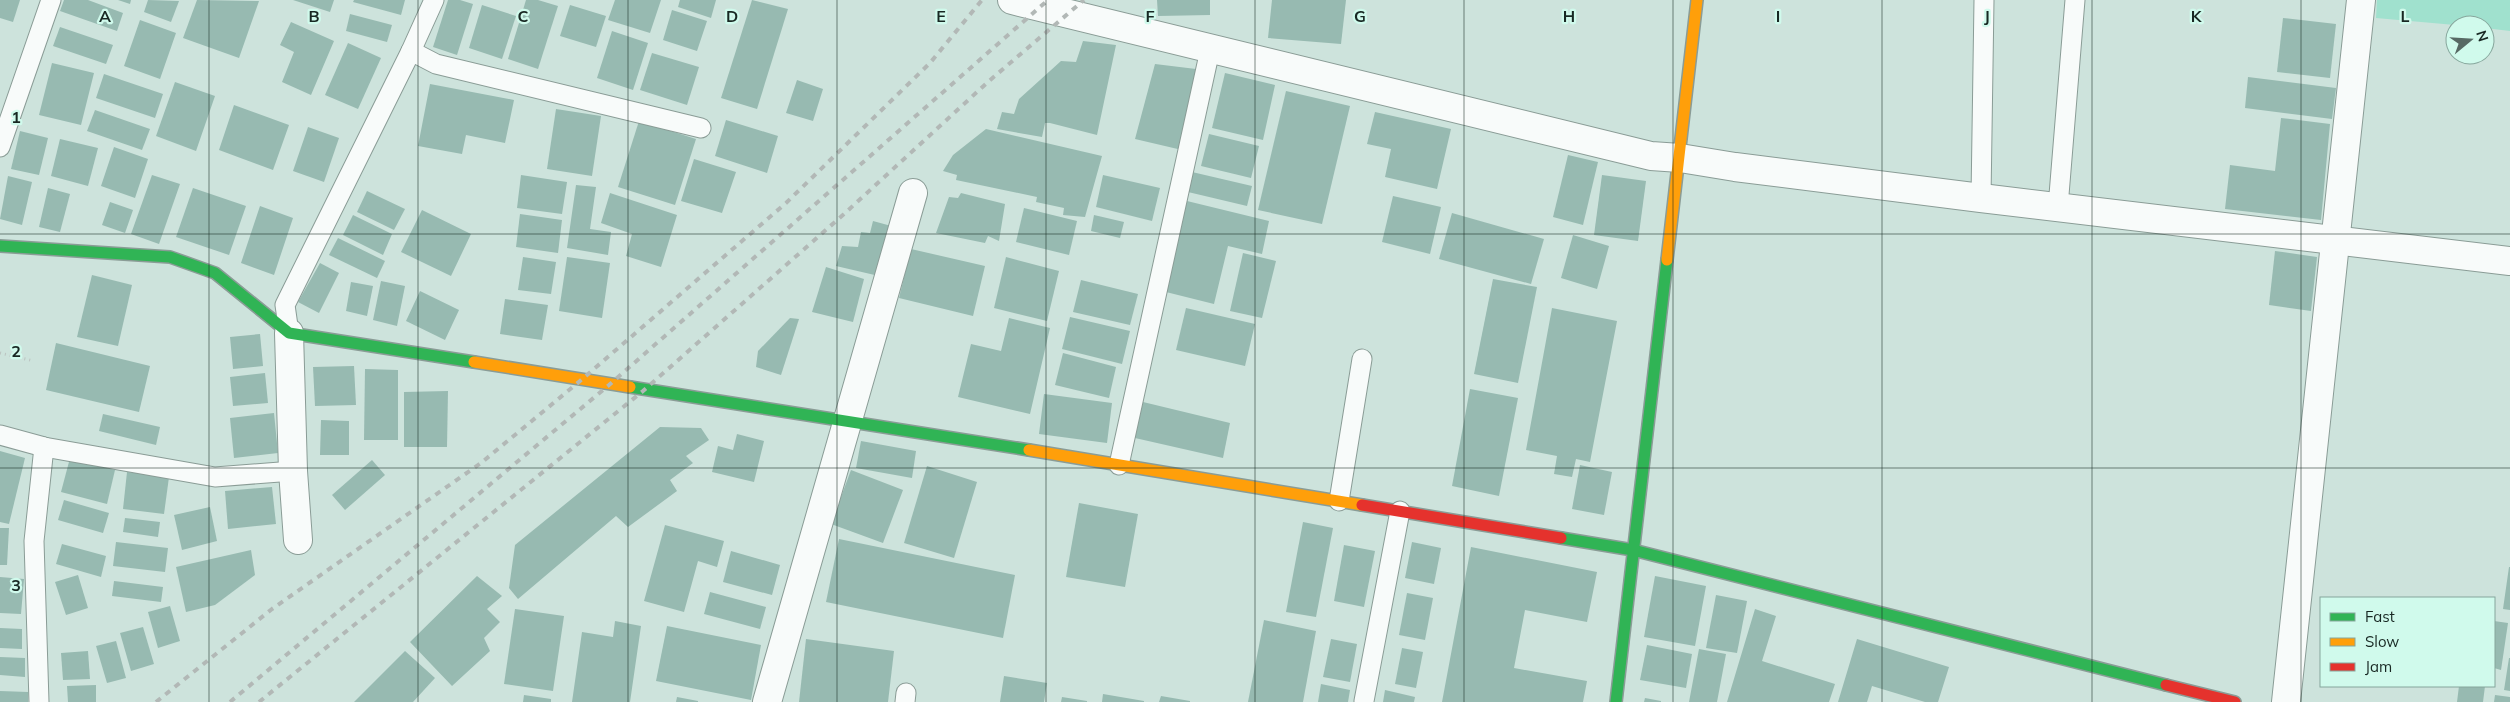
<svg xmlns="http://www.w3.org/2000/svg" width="2510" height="702" font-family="Mulish,sans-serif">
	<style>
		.green { fill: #a0e1ce }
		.building { fill: #97bab1 }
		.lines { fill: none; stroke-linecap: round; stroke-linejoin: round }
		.lane-casing { stroke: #8a9c96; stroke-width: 21 }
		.street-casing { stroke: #8a9c96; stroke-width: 30 }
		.fast-casing { stroke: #8a9c96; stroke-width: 14 }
		.slow-casing { stroke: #8a9c96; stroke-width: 14 }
		.jam-casing { stroke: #8a9c96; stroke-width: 14 }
		.path { stroke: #bbc3c0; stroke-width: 3; stroke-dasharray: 1 4; stroke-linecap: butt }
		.lane { stroke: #f8fbfa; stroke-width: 19 }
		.street { stroke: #f8fbfa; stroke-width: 28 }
		.fast { stroke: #30b455; stroke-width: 11 }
		.slow { stroke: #ff9f0a; stroke-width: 11 }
		.jam { stroke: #e5322d; stroke-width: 11 }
		.rail { stroke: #b2b8b6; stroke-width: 4; stroke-dasharray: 6 6; stroke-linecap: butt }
		.grid { fill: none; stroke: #182823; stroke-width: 1; stroke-opacity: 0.55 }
		.grid-label { font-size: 16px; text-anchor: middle; font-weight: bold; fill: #182823; stroke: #d0faec; stroke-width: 4.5; stroke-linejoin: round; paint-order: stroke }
	</style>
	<rect width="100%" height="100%" fill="#cde3dc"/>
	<polygon class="green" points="2377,0 2510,0 2510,31 2485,28 2485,25 2455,25 2376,18"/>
	<g class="building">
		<polygon points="0,0 20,0 13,22 0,18"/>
		<polygon points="64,0 88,0 123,13 117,31 60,11"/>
		<polygon points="118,0 131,0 130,4"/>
		<polygon points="148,0 179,1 171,22 144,12"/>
		<polygon points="197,0 259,1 239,58 183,38"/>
		<polygon points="293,0 334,0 330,12"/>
		<polygon points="354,0 405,0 401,15 353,2"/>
		<polygon points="448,0 460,0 473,4 457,55 433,47"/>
		<polygon points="526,0 538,0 558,6 538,69 508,59"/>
		<polygon points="615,0 661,0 650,33 608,20"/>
		<polygon points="680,0 716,0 711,18 678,7"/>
		<polygon points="752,0 788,9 757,109 721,98"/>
		<polygon points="1157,0 1210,0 1210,15 1158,16"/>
		<polygon points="1272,0 1346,0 1341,44 1268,38"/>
		<polygon points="482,5 516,16 502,59 469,48"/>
		<polygon points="570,5 606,16 596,47 560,36"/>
		<polygon points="672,10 707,21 697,51 663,40"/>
		<polygon points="350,14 392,25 387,42 346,31"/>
		<polygon points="2283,18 2336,24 2330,78 2277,72"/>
		<polygon points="140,20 176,33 160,79 124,66"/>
		<polygon points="291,22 334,41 311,95 282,82 294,52 280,45"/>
		<polygon points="60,27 113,45 106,64 53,46"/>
		<polygon points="612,31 648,43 633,90 597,78"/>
		<polygon points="1083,41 1116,45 1097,135 1050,123 1045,123 1042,137 997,129 1002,112 1014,114 1019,99 1061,61 1076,62"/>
		<polygon points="348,43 381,58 358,109 325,95"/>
		<polygon points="652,53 699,67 687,105 640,90"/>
		<polygon points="52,63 94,73 81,125 39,115"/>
		<polygon points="1155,64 1196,69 1182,150 1135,139"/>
		<polygon points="1225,73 1275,85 1263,140 1212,128"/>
		<polygon points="104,74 163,94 155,118 96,98"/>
		<polygon points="2248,77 2336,88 2332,119 2245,108"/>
		<polygon points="797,80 823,89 813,121 786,113"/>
		<polygon points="175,82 215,96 196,151 156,136"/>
		<polygon points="430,84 514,100 505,143 466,135 462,154 418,146"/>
		<polygon points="1286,91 1350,106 1322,224 1258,210"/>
		<polygon points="234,105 289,125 273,170 219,150"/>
		<polygon points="556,109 601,116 592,176 547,169"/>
		<polygon points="95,110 150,129 142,150 87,131"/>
		<polygon points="1375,112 1451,129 1437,189 1385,177 1391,149 1367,144"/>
		<polygon points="2281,118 2330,124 2321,220 2225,209 2230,165 2275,171"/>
		<polygon points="726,120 778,136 767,173 715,156"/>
		<polygon points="639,121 696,139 675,205 618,187"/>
		<polygon points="308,127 339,138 324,182 293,171"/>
		<polygon points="986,129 1102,156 1085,217 1063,215 1064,208 1036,202 1037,197 956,180 957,175 943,171 953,155"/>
		<polygon points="20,131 48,138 39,175 11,169"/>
		<polygon points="1209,134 1259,146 1251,178 1201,166"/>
		<polygon points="60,139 98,148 88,186 51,176"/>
		<polygon points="114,147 148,159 135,198 101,186"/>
		<polygon points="1568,155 1598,162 1583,225 1553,217"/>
		<polygon points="694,159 736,172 722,213 681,201"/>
		<polygon points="1192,172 1252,186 1247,206 1188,192"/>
		<polygon points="152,175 180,184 159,244 131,234"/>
		<polygon points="521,175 567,182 562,214 517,208"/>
		<polygon points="1103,175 1160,188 1152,221 1096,207"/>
		<polygon points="1602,175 1646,181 1638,241 1594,235"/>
		<polygon points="8,176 32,182 22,225 0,219"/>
		<polygon points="576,185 596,187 590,229 611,232 608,255 567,248"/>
		<polygon points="48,188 70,194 60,232 39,227"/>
		<polygon points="193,188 246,206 229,255 176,237"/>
		<polygon points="367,191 405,209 394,230 357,212"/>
		<polygon points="610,193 677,215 661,267 626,256 632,234 601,223"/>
		<polygon points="961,193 1005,204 999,241 988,236 985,243 936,233 949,197 958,198"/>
		<polygon points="1393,196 1441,207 1430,254 1382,242"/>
		<polygon points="1187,201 1269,221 1262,254 1228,246 1214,304 1166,292"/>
		<polygon points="110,202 133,210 125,233 102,225"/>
		<polygon points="260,206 293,218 274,275 241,263"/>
		<polygon points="1024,208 1077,221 1069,255 1016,242"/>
		<polygon points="422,210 471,234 451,276 401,252"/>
		<polygon points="1452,213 1544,239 1531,284 1439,259"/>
		<polygon points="520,214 562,220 558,253 516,247"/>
		<polygon points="353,215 392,234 383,255 343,235"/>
		<polygon points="1094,215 1124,222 1120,238 1091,231"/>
		<polygon points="873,221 895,227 879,276 836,266 842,246 858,247 861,232 870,233"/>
		<polygon points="1573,235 1609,246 1597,289 1561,278"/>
		<polygon points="338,238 385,261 377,278 329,255"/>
		<polygon points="911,249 985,266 973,316 899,298"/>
		<polygon points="2275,251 2317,257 2311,311 2269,305"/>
		<polygon points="1243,253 1276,261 1262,318 1230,311"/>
		<polygon points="523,257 556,262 551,294 518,290"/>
		<polygon points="567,257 610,263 602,318 559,311"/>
		<polygon points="1006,257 1059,271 1047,321 994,308"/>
		<polygon points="320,263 339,273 319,313 298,302"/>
		<polygon points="826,267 864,279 853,322 812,312"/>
		<polygon points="92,275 132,285 118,346 77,337"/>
		<polygon points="1493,279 1537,287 1518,383 1474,374"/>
		<polygon points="1081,280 1138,294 1130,325 1073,312"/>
		<polygon points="381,281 405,286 397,326 373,320"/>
		<polygon points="351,282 373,286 367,316 346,311"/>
		<polygon points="420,291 459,310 445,340 406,321"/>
		<polygon points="505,299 548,305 542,340 500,334"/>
		<polygon points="1186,308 1255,324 1245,366 1176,350"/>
		<polygon points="1552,308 1617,321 1590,462 1576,459 1572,477 1554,474 1557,456 1526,450"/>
		<polygon points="1070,317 1130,331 1122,364 1062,349"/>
		<polygon points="790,318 799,319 781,375 756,367 758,351"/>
		<polygon points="1009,318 1050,328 1030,414 958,397 971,344 1001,351"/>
		<polygon points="260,334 263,366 233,369 230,337"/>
		<polygon points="56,343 150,366 139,412 46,390"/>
		<polygon points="1063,353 1116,367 1109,398 1055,385"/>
		<polygon points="354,366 356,405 315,406 313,367"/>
		<polygon points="365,369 398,370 398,440 364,440"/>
		<polygon points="265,373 268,403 233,406 230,377"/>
		<polygon points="1470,389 1518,398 1499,496 1452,486"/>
		<polygon points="448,391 447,447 404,447 404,392"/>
		<polygon points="1044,394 1112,403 1107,443 1039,434"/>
		<polygon points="1143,402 1230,423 1223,458 1135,438"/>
		<polygon points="274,413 278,453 234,458 230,418"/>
		<polygon points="103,414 160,427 156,445 99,431"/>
		<polygon points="321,420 349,421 349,455 320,455"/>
		<polygon points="660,427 701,428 709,440 686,456 693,463 670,480 677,491 628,527 616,516 518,599 509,588 515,545"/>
		<polygon points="737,434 764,441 754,482 712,472 718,446 733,450"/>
		<polygon points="861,441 916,451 912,478 856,468"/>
		<polygon points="0,451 25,458 9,524 0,522"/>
		<polygon points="70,458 115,470 107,504 61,492"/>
		<polygon points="372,460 385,475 345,510 332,495"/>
		<polygon points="1580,465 1612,472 1604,515 1572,509"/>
		<polygon points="927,466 977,482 954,558 904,543"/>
		<polygon points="851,470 903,490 883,543 831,524"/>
		<polygon points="127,472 169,477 164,514 123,509"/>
		<polygon points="272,487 276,524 228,529 225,491"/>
		<polygon points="64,500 109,513 103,533 58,520"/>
		<polygon points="1079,503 1138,514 1125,587 1066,577"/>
		<polygon points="210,507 217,541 182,550 174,515"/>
		<polygon points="125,518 160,522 158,537 123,532"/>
		<polygon points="1303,522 1333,528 1316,617 1286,612"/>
		<polygon points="665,525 724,541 717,567 698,561 684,612 644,601"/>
		<polygon points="0,528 9,528 7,565 0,565"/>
		<polygon points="839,539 1015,575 1003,638 826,602"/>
		<polygon points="116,542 168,548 165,572 113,566"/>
		<polygon points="1412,542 1441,548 1434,584 1405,578"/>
		<polygon points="62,544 106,556 101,577 56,564"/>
		<polygon points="1344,545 1375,551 1364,607 1334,601"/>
		<polygon points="1471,547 1597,572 1587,622 1525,610 1514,668 1587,681 1583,702 1442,702"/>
		<polygon points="251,550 255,575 215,605 186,612 176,567"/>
		<polygon points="731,551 780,565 772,595 723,582"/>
		<polygon points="2509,567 2510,567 2510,610 2503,609"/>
		<polygon points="78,575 88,608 66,615 55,582"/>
		<polygon points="477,576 502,596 487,609 500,622 484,638 490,651 452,686 410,642"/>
		<polygon points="1655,576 1706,586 1695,646 1644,637"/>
		<polygon points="0,577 24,579 21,614 0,613"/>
		<polygon points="114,581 163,587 161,602 112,596"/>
		<polygon points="710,592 766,607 760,629 704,614"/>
		<polygon points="1407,593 1433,598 1425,640 1399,635"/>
		<polygon points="1716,595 1747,601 1737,653 1706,648"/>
		<polygon points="170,606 180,641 158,648 148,612"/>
		<polygon points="515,609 564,616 553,691 504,684"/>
		<polygon points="1755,609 1776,616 1762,661 1835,684 1829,702 1727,702"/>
		<polygon points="1264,620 1316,631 1303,702 1248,702"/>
		<polygon points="615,621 641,626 630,702 572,702 582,632 613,637"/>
		<polygon points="2494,621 2508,623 2501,670 2494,668"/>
		<polygon points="667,626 761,645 751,700 656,681"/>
		<polygon points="143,627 154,664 131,671 120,633"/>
		<polygon points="0,628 22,629 22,649 0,648"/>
		<polygon points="806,639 894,651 888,702 799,702"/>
		<polygon points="1331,639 1357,644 1350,682 1323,677"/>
		<polygon points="1857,639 1949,667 1938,702 1925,702 1872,686 1867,702 1838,702"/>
		<polygon points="116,641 126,678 107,683 96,646"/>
		<polygon points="1647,645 1692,654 1686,688 1640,680"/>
		<polygon points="1402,648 1423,652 1416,688 1395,684"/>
		<polygon points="1699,649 1726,654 1717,702 1689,702"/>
		<polygon points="88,651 90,679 63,680 61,653"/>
		<polygon points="405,651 435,678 413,702 354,702"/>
		<polygon points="0,657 25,658 25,677 0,675"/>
		<polygon points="2509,658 2510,658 2510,691 2504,690"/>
		<polygon points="1004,676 1047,683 1044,702 1000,702"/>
		<polygon points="1321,684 1350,690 1348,702 1318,702"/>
		<polygon points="96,685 96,702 68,702 67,686"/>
		<polygon points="2459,686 2485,686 2483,702 2457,702"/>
		<polygon points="1385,690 1415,697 1414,702 1383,702"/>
		<polygon points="0,691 28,692 28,702 0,702"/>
		<polygon points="1103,694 1144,701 1144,702 1102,702"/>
		<polygon points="524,695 551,699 551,702 523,702"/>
		<polygon points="2495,695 2510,697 2510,702 2494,702"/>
		<polygon points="1161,696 1190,701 1190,702 1159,702"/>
		<polygon points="677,697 698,701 698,702 676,702"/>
		<polygon points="1062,697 1087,701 1087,702 1061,702"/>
		<polygon points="1645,698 1661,701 1661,702 1644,702"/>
	</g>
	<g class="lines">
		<defs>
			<g id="lane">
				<polyline points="411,51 436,64 701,128"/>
				<polyline points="0,147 51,0"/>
				<polyline points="1981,198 1984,0"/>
				<polyline points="2058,207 2075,0"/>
				<polyline points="289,333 285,305 411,51 434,0"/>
				<polyline points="0,435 44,447 215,477 293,471"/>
				<polyline points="1119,465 1210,50"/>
				<polyline points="1339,501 1362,359"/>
				<polyline points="1364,701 1400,511"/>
				<polyline points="39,702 34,541 44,447"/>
				<polyline points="905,702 906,693"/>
			</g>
			<g id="street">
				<polyline points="1012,0 1651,156 1680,158 1735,167 1981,198 2510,261"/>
				<polyline points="289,333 293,471 298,540"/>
				<polyline points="767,702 913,193"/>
				<polyline points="2286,702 2361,0"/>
			</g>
			<g id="fast">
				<polyline points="0,246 170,257 215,273 289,333 474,362"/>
				<polyline points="630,387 1029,450"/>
				<polyline points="1561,538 1633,550 2166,685"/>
				<polyline points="1616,702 1667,260"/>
			</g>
			<g id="slow">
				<polyline points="1667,260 1697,0"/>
				<polyline points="474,362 630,387"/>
				<polyline points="1029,450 1362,505"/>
			</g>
			<g id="jam">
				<polyline points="1362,505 1561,538"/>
				<polyline points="2166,685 2235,702"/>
			</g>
		</defs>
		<use href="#lane" class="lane-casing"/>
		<use href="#street" class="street-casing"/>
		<use href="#fast" class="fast-casing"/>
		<use href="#slow" class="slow-casing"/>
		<use href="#jam" class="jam-casing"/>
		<polyline class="path" points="0,353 34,361"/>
		<use href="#lane" class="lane"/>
		<use href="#street" class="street"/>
		<use href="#fast" class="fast"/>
		<use href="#slow" class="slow"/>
		<use href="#jam" class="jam"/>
		<g class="rail">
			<polyline points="156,702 272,609 481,463 580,381 786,203 930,63 982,0"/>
			<polyline points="230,702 609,385 1048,0"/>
			<polyline points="259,702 643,391 844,214 989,81 1084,0"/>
		</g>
	</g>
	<path class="grid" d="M 209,0 L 209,702M 418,0 L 418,702M 628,0 L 628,702M 837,0 L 837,702M 1046,0 L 1046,702M 1255,0 L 1255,702M 1464,0 L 1464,702M 1673,0 L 1673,702M 1882,0 L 1882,702M 2092,0 L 2092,702M 2301,0 L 2301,702M 0,234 L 2510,234M 0,468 L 2510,468"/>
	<g class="grid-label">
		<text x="105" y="22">A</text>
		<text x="314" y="22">B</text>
		<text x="523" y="22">C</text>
		<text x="732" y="22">D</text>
		<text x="941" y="22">E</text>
		<text x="1150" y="22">F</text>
		<text x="1360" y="22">G</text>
		<text x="1569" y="22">H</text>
		<text x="1778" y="22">I</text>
		<text x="1987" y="22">J</text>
		<text x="2196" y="22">K</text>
		<text x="2405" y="22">L</text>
		<text x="16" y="123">1</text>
		<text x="16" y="357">2</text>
		<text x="16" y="591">3</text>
	</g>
	<rect x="2320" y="597" width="175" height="90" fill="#d0faec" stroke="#86a69c"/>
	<rect x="2330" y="613" width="25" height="8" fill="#30b455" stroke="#86a69c"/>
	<text x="2365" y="622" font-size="15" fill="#182823">Fast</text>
	<rect x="2330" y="638" width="25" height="8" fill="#ff9f0a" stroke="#86a69c"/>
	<text x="2365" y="647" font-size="15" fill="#182823">Slow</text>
	<rect x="2330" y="663" width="25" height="8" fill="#e5322d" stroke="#86a69c"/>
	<text x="2365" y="672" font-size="15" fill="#182823">Jam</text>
	<g transform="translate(2470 40) rotate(72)"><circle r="24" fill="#d0faec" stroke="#86a69c"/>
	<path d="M0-4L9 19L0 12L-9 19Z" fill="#576964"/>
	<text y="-8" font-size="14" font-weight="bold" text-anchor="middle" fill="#182823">N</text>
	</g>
</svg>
